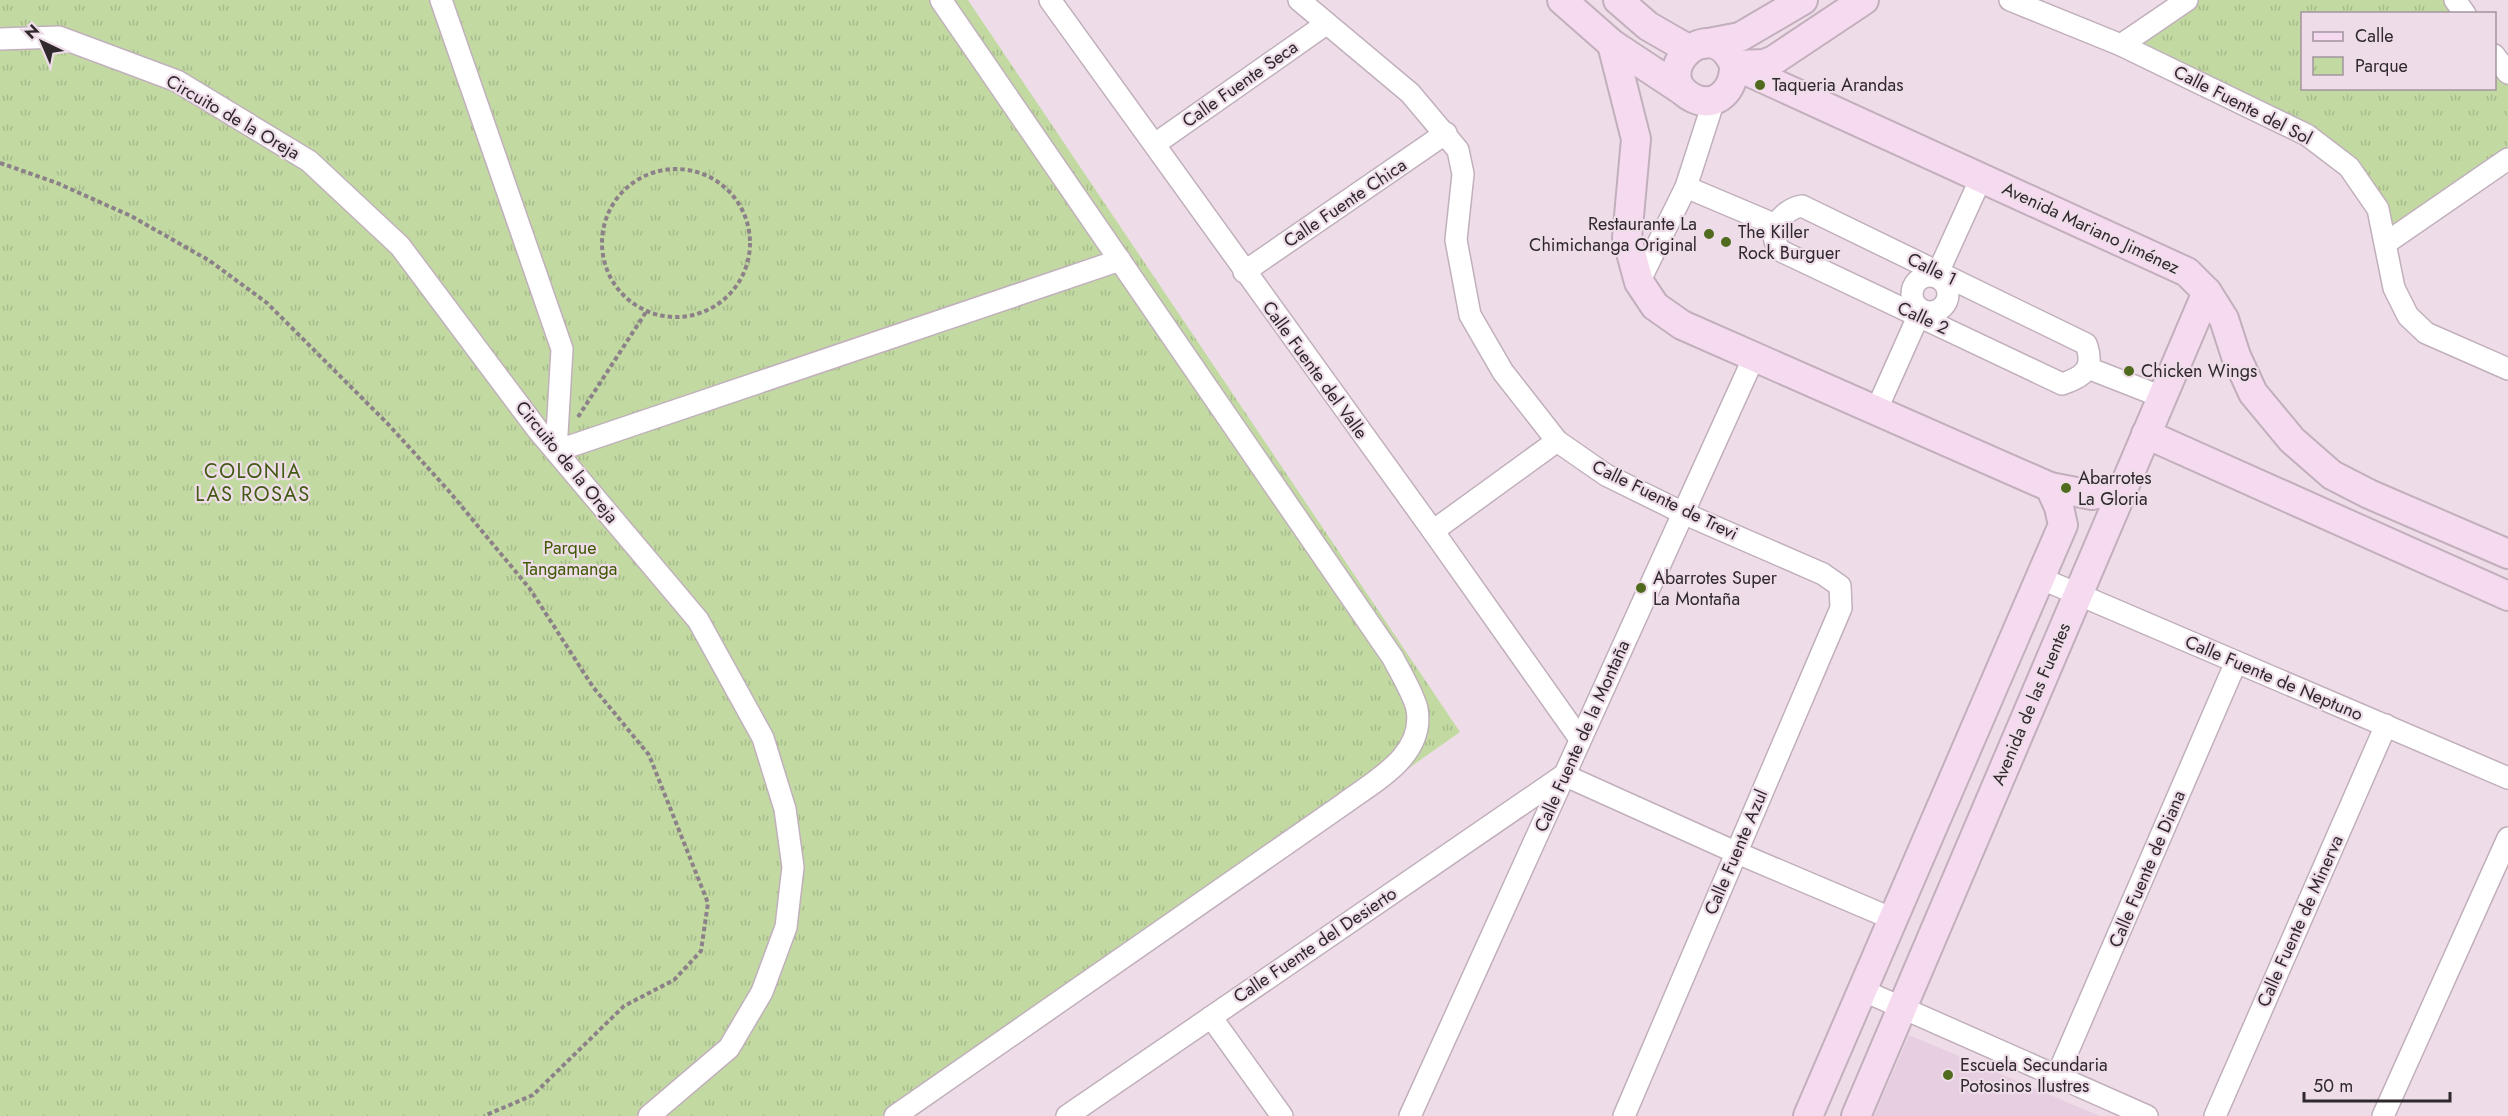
<svg xmlns="http://www.w3.org/2000/svg" width="2508" height="1116" font-family="Jost,sans-serif">
	<style>
		.built { fill: #e7cee0 }
		.park { fill: url(#park-tufts) }
		.lines { fill: none; stroke-linecap: round; stroke-linejoin: round }
		.street-casing { stroke: #c1b0bc; stroke-width: 24 }
		.secondary-casing { stroke: #c1b0bc; stroke-width: 32 }
		.path { stroke: #8d8189; stroke-width: 4; stroke-dasharray: 4.5 3; stroke-linecap: butt }
		.street { stroke: #fff; stroke-width: 21 }
		.secondary { stroke: #f6dbf0; stroke-width: 28 }
		.poi-dot { fill: #506b1e; stroke: #eedde9; stroke-width: 2 }
		.labels { text-anchor: middle; stroke-width: 4.5; stroke-linejoin: round; paint-order: stroke }
		.street-label { font-size: 18px; fill: #2f282d; stroke: #eedde9 }
		.poi-label { font-size: 18px; fill: #2f282d; stroke: #eedde9; text-anchor: start }
		.park-label { font-size: 18px; fill: #3f5903; stroke: #eedde9 }
		.neighbourhood-label { font-size: 20px; letter-spacing: 1.5px; fill: #425a13; stroke: #eedde9 }
	</style>
	<defs>
		<pattern id="park-tufts" width="24" height="20" patternUnits="userSpaceOnUse" patternTransform="scale(1.5)"><rect width="24" height="20" fill="#c2daa2"/><path d="M3 7l-1-3M5 7V3M7 7l1-3M15 17l-1-3M17 17v-4M19 17l1-3" fill="none" stroke="#a7bb8c"/></pattern>
	</defs>
	<rect width="100%" height="100%" fill="#eedde9"/>
	<polygon class="built" points="1909,1035 2100,1116 1874,1116"/>
	<g class="park">
		<polygon points="0,0 968,0 1460,732 916,1116 0,1116"/>
		<polygon points="2187,0 2455,0 2465,13 2302,14 2302,88 2494,88 2495,55 2508,73 2508,159 2386,243 2349,167 2121,45"/>
	</g>
	<g class="lines">
		<defs>
			<g id="street">
				<polyline points="441,0 562,349 556,451 1120,260"/>
				<polyline points="1050,0 1433,531 1580,739"/>
				<polyline points="1299,0 1410,93 1458,150 1463,174 1456,240 1470,315 1503,372 1557,441 1606,475 1683,513 1823,574 1840,586 1841,608 1624,1116"/>
				<polyline points="2010,0 2121,45 2307,135 2349,167 2378,209 2394,288 2408,316 2426,333 2508,369"/>
				<polyline points="2455,0 2465,14"/>
				<polyline points="0,39 59,37 177,81 309,161 400,246 537,429 698,620 763,738 785,809 793,867 786,927 762,992 729,1048 649,1116"/>
				<polyline points="2121,45 2187,0"/>
				<polyline points="2494,55 2508,73"/>
				<polyline points="1155,144 1326,24"/>
				<polyline points="1686,187 1776,225"/>
				<path d="M 1802,206 L 2086,344 C 2095,368 2084,377 2062,384 L 1781,251 C 1764,233 1782,209 1802,206 Z"/>
				<polyline points="2386,243 2508,159"/>
				<polyline points="1244,272 1446,133"/>
				<circle cx="1930" cy="294" r="18"/>
				<polyline points="1936,277 1981,178"/>
				<polyline points="1639,282 1686,187 1714,100"/>
				<polyline points="2088,368 2162,397"/>
				<polyline points="1876,411 1921,310"/>
				<polyline points="1433,531 1557,441"/>
				<polyline points="2040,578 2508,778"/>
				<polyline points="1862,990 2147,1116"/>
				<polyline points="1211,1017 1282,1116"/>
				<polyline points="2057,1076 2236,662"/>
				<path d="M 895,1116 L 1345,803 C 1376,780 1425,755 1417,709 C 1414,695 1400,672 1393,658 L 941,0"/>
				<polyline points="1067,1116 1564,775 1735,852 1893,919"/>
				<polyline points="1410,1116 1754,357"/>
				<polyline points="2215,1116 2386,725"/>
				<polyline points="2383,1116 2508,838"/>
			</g>
			<g id="secondary">
				<polyline points="1562,0 1612,44 1683,91"/>
				<polyline points="1618,0 1648,26 1688,49"/>
				<polyline points="1612,44 1636,139 1627,238 1639,282 1655,306 1682,325 2050,487 2092,495 2123,489"/>
				<polyline points="1703,44 1740,37 1803,0"/>
				<path d="M 1734,65 C 1735,88 1717,110 1693,98 C 1646,75 1711,9 1734,65 L 2187,272 L 2207,292 L 2224,319 L 2236,356 L 2253,393 L 2292,440 L 2332,475 L 2369,494 L 2508,554"/>
				<polyline points="1736,65 1764,64 1774,60 1864,0"/>
				<polyline points="2146,434 2508,596"/>
				<polyline points="1808,1116 2063,525 2059,507 2050,487"/>
				<polyline points="1856,1116 2207,292"/>
			</g>
		</defs>
		<use href="#street" class="street-casing"/>
		<use href="#secondary" class="secondary-casing"/>
		<g class="path">
			<polyline points="0,163 57,183 131,216 210,261 267,303 388,424 448,490 530,589 593,687 649,755 708,903 701,951 674,980 624,1006 533,1095 484,1116"/>
			<circle cx="676" cy="243" r="74"/>
			<polyline points="578,417 646,312"/>
		</g>
		<use href="#street" class="street"/>
		<use href="#secondary" class="secondary"/>
	</g>
	<g class="poi-dot">
		<circle cx="1760" cy="85" r="6"/>
		<circle cx="1709" cy="234" r="6"/>
		<circle cx="1726" cy="242" r="6"/>
		<circle cx="2129" cy="371" r="6"/>
		<circle cx="2066" cy="488" r="6"/>
		<circle cx="1641" cy="588" r="6"/>
		<circle cx="1948" cy="1075" r="6"/>
	</g>
	<g class="labels">
		<g class="street-label">
			<text transform="translate(1240 84) rotate(-35)" y="6">Calle Fuente Seca</text>
			<text transform="translate(2243 105) rotate(27)" y="6">Calle Fuente del Sol</text>
			<text transform="translate(233 117) rotate(30)" y="6">Circuito de la Oreja</text>
			<text transform="translate(1345 203) rotate(-34)" y="6">Calle Fuente Chica</text>
			<text transform="translate(2091 228) rotate(25)" y="6">Avenida Mariano Jiménez</text>
			<text transform="translate(1932 269) rotate(26)" y="6">Calle 1</text>
			<text transform="translate(1923 318) rotate(25)" y="6">Calle 2</text>
			<text transform="translate(1315 370) rotate(54)" y="6">Calle Fuente del Valle</text>
			<text transform="translate(567 462) rotate(51)" y="6">Circuito de la Oreja</text>
			<text transform="translate(1665 500) rotate(26)" y="6">Calle Fuente de Trevi</text>
			<text transform="translate(2274 678) rotate(23)" y="6">Calle Fuente de Neptuno</text>
			<text transform="translate(2031 704) rotate(-67)" y="6">Avenida de las Fuentes</text>
			<text transform="translate(1582 736) rotate(-66)" y="6">Calle Fuente de la Montaña</text>
			<text transform="translate(1736 852) rotate(-67)" y="6">Calle Fuente Azul</text>
			<text transform="translate(2147 869) rotate(-67)" y="6">Calle Fuente de Diana</text>
			<text transform="translate(2300 921) rotate(-66)" y="6">Calle Fuente de Minerva</text>
			<text transform="translate(1315 945) rotate(-34)" y="6">Calle Fuente del Desierto</text>
		</g>
		<g class="poi-label">
			<text x="1772" y="91">Taqueria Arandas</text>
			<text x="1697" y="230" text-anchor="end">Restaurante La<tspan x="1697" dy="21">Chimichanga Original</tspan></text>
			<text x="1738" y="238">The Killer<tspan x="1738" dy="21">Rock Burguer</tspan></text>
			<text x="2141" y="377">Chicken Wings</text>
			<text x="2078" y="484">Abarrotes<tspan x="2078" dy="21">La Gloria</tspan></text>
			<text x="1653" y="584">Abarrotes Super<tspan x="1653" dy="21">La Montaña</tspan></text>
			<text x="1960" y="1071">Escuela Secundaria<tspan x="1960" dy="21">Potosinos Ilustres</tspan></text>
		</g>
		<g class="park-label">
			<text x="570" y="554">Parque<tspan x="570" dy="21">Tangamanga</tspan></text>
		</g>
		<g class="neighbourhood-label">
			<text x="253" y="478">COLONIA<tspan x="253" dy="23">LAS ROSAS</tspan></text>
		</g>
	</g>
	<rect x="2301" y="12" width="195" height="78" fill="#eedde9" stroke="#a2959e" stroke-width="1.5"/>
	<rect x="2313" y="32" width="30" height="9" fill="#f6dbf0" stroke="#a2959e" stroke-width="1.5"/>
	<text x="2355" y="42" font-size="18" fill="#2f282d">Calle</text>
	<rect x="2313" y="57" width="30" height="18" fill="url(#park-tufts)" stroke="#a2959e" stroke-width="1.5"/>
	<text x="2355" y="72" font-size="18" fill="#2f282d">Parque</text>
	<g transform="translate(42 42) rotate(316)" stroke="#eedde9" stroke-width="4.5" paint-order="stroke">
	<path d="M0-4.5L10 22L0 15L-10 22Z" fill="#2f282d"/>
	<text y="-9" font-size="16" font-weight="bold" text-anchor="middle" fill="#2f282d">N</text>
	</g>
	<path d="M2304 1092v9h146v-9" fill="none" stroke="#2f282d" stroke-width="3"/>
	<text x="2313" y="1092" font-size="18" fill="#2f282d" stroke="#eedde9" stroke-width="4.5" paint-order="stroke">50 m</text>
</svg>
